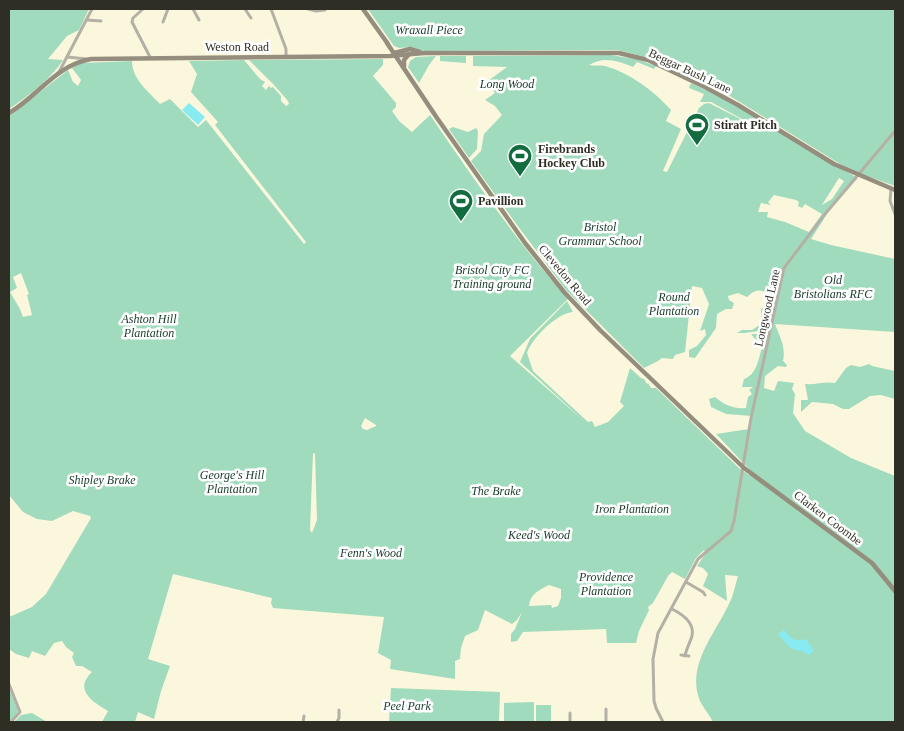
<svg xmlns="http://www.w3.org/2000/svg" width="904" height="731" font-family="'Times New Roman',serif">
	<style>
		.green { fill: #a1dbbd; fill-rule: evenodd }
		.water { fill: #88ebf2 }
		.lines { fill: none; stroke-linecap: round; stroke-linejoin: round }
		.minor { stroke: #b5b0a5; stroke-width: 3 }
		.secondary { stroke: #958e7f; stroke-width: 4.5 }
		.labels { text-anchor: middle; stroke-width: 5; stroke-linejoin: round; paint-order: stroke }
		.park-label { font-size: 12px; font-style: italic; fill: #163929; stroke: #fff }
		.street-label { font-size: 12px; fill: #2f2e24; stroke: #fff }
		.poi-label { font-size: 12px; font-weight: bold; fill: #2f2e24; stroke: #fff; text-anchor: start }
	</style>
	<rect width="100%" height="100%" fill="#fbf7dc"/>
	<g class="green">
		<path d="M 9,9 L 89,9 L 79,30 L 67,36 L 48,59 L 63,60 C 51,79 28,96 9,109 Z"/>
		<polygon points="368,9 895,9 895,186 848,169 725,93 673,69 652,53 649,58 618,50 424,51 411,47 399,48 394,46"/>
		<path d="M 610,55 L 636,59 L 656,66 L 654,69 L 637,62 L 633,67 C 617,61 604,56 589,65 C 594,66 600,65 605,66 C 630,73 654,91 671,110 L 666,121 L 681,129 L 663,171 L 667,172 L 699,108 L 704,104 L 709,103 L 762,130 L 711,102 L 700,102 L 704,94 L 689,88 L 691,83 L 729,101 L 806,149 L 858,178 L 829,211 L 811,239 L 831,245 L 895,259 L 895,332 L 775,324 C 780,337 786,347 783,361 L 787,365 L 786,367 L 778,366 L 765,376 L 764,388 L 774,391 L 778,381 L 794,383 L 792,389 L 795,394 L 793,413 L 805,431 L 851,458 L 895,476 L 895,722 L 713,722 C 709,713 700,705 698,695 C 689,663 715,633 728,606 C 733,597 735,586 738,576 L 725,575 L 727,601 L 703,586 L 708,574 L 703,568 L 697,566 L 706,553 L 704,550 L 696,558 L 685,579 L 672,572 L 668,576 L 653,603 L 648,607 L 649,610 L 639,631 L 636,643 L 607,643 L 606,629 L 523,632 L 517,641 L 511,642 L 511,634 L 515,629 L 522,612 L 517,620 L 512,624 L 485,610 L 478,630 L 465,636 L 461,648 L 460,659 L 455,661 L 455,679 L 390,669 L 391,660 L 378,653 L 384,617 L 273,608 L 271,603 L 272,598 L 173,574 L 148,659 L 170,666 L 161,691 L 154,719 L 138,712 L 135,722 L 102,722 L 108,711 C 93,702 73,690 92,672 L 82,666 L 76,666 L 72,657 L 74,653 L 66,647 L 62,641 L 54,643 L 45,656 L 32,651 L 29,658 L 16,654 L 9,649 L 9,617 L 32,607 L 46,594 L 91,518 L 90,516 L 73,511 L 52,521 L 37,519 L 23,512 L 9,495 L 9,116 L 68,70 L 73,82 L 78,86 L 81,80 L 72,68 L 82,63 L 132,61 C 132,79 148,91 160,104 L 170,99 L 198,127 L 206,120 L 304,244 L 306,242 L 215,125 L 218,122 L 191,92 L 197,74 L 189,61 L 244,60 L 260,79 L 265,82 L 262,86 L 266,90 L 269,86 L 271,88 L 273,87 L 281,96 L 281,101 L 286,106 L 289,104 L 288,101 L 274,85 L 249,60 L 383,59 L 383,65 L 373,76 L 396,103 L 396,107 L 392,111 L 399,121 L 412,132 L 430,115 C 473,178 517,242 568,299 L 510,356 L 585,422 L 520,362 L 530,339 L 567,301 L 573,312 C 557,313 532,338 527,353 L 533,371 L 588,422 L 592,421 L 595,427 L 608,422 L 624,406 L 620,402 L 630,368 L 641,378 L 644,379 L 647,384 L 648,383 L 651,388 L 656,388 L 739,468 L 749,475 L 750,470 L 716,434 L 749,429 L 752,416 L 726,414 L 711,407 L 709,399 L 715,397 C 724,405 734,409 746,408 L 748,397 L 752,394 L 749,390 L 753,387 L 742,387 L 744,379 C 758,374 759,356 763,343 L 755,339 L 751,334 L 764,334 L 765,330 L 745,333 L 737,333 L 742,330 L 752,330 L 761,324 L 761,309 L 767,305 L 768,297 L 765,292 C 757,289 754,291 747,297 L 738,293 L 728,296 L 729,300 L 734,303 L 732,309 L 726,309 L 717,314 L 716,328 L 695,358 L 689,357 L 689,350 L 697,346 L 706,335 L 705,329 L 700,331 L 709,304 L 702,288 L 692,286 L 685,352 L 675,355 L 673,359 L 662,358 L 658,361 L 644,368 L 566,290 L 517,225 L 471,161 L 481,151 L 484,134 L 502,115 L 495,106 L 485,100 L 495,93 L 488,81 L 507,67 L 473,66 L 473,56 ZM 839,178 L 844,181 L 832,199 L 822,205 ZM 774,195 L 796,200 L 799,202 L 798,206 L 802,208 L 805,204 L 822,214 L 809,232 L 785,222 L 767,217 L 768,212 L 758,212 L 761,203 L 771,205 L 768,202 ZM 21,273 L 29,294 L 27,295 L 32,315 L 23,317 L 20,309 L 10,292 L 17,288 L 13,277 ZM 365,418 L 376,425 L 376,426 L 367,430 L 363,429 L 361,426 ZM 313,453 L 315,454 L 317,520 L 312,533 L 310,530 ZM 549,585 L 561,589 L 561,598 L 558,606 L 552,608 L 551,605 L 529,606 C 530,594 539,590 549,585 Z"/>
		<polygon points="436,56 429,65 419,83 408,67 410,61 416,57"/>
		<polygon points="440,56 466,56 466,63 440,61"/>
		<polygon points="453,127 468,132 476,128 478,131 477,149 469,158 449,129"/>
		<path d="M 869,364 L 872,366 L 895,371 L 895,399 L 881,395 L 870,396 L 849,409 L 843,409 L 833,404 L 812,402 L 801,412 L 801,400 L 808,400 L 805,384 C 815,385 826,381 835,383 L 846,368 L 851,365 L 860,367 Z"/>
		<polygon points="9,688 18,710 17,715 9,722"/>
		<polygon points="391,688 500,692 499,722 389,722"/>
		<polygon points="534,702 534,722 504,722 504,703"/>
		<rect x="536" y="705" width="15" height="16"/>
		<polygon points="32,713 47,722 14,722 21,715"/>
	</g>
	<g class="water">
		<polygon points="189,103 205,117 198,125 182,110"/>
		<path d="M 784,630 C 792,639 794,642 806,639 L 814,651 L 808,655 L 802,651 L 790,648 L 778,634 Z"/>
	</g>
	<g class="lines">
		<g class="minor">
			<polyline points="143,9 133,18 132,22 150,57"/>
			<polyline points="193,9 199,20"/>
			<polyline points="245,9 251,18"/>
			<polyline points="271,9 286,49 286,56"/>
			<polyline points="308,9 316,11 325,10"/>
			<polyline points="87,20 101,21"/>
			<polyline points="163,22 168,9"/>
			<polyline points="67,57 87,59"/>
			<polyline points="59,72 92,9"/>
			<polyline points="891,189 890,201 895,214"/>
			<polyline points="686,582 703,592 705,595"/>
			<path d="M 672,609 C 682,614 695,623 692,636 C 690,643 686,649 685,656"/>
			<polyline points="681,655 689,656"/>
			<polyline points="9,684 20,712 11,722"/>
			<polyline points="570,713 570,722"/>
			<polyline points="303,722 304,716"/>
			<polyline points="337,722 339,718 339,710"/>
			<polyline points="606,722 606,709"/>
			<polyline points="663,722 656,708 654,701 653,659 658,633 698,559 731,531 734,521 751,418 784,268 825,214 895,131"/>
		</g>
		<g class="secondary">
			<polyline points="363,9 388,44"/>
			<polyline points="387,43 437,118 525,243 564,292 600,330 744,468 872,563 895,591"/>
			<polyline points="394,53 410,49 420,52"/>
			<polyline points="404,67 404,60 409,54"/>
			<path d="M 9,113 C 38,96 56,65 91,59 L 390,56 L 424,53 L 619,53 L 648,60 L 705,87 L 738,105 L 834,164 L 895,190"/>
		</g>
	</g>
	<defs>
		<symbol id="stadium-pin" viewBox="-11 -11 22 30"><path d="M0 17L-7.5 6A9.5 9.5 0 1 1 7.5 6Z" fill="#126c40" stroke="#fff"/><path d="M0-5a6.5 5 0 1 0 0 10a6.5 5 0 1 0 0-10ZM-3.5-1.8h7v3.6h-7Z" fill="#fff"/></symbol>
	</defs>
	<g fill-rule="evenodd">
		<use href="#stadium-pin" x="683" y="111" width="28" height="38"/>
		<use href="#stadium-pin" x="506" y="142" width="28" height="38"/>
		<use href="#stadium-pin" x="447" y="187" width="28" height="38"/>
	</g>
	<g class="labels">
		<g class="park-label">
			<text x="429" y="34">Wraxall Piece</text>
			<text x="507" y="88">Long Wood</text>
			<text x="600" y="231">Bristol<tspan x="600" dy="14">Grammar School</tspan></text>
			<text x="492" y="274">Bristol City FC<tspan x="492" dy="14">Training ground</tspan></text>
			<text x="833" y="284">Old<tspan x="833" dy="14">Bristolians RFC</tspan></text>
			<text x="674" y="301">Round<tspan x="674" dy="14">Plantation</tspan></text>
			<text x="149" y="323">Ashton Hill<tspan x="149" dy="14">Plantation</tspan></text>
			<text x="232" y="479">George's Hill<tspan x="232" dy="14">Plantation</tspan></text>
			<text x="102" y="484">Shipley Brake</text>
			<text x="496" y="495">The Brake</text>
			<text x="632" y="513">Iron Plantation</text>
			<text x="539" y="539">Keed's Wood</text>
			<text x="371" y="557">Fenn's Wood</text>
			<text x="606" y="581">Providence<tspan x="606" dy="14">Plantation</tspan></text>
			<text x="407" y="710">Peel Park</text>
		</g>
		<g class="street-label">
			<text x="237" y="51">Weston Road</text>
			<text transform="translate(690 71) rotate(25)" y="4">Beggar Bush Lane</text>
			<text transform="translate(565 275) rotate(50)" y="4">Clevedon Road</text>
			<text transform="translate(767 308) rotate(-77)" y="4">Longwood Lane</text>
			<text transform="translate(828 518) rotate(37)" y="4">Clarken Coombe</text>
		</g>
		<g class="poi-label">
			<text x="714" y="129">Stiratt Pitch</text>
			<text x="538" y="153">Firebrands<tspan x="538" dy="14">Hockey Club</tspan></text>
			<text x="478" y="205">Pavillion</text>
		</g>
	</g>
	<rect width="904" height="731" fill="none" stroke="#2f2e24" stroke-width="20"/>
</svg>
